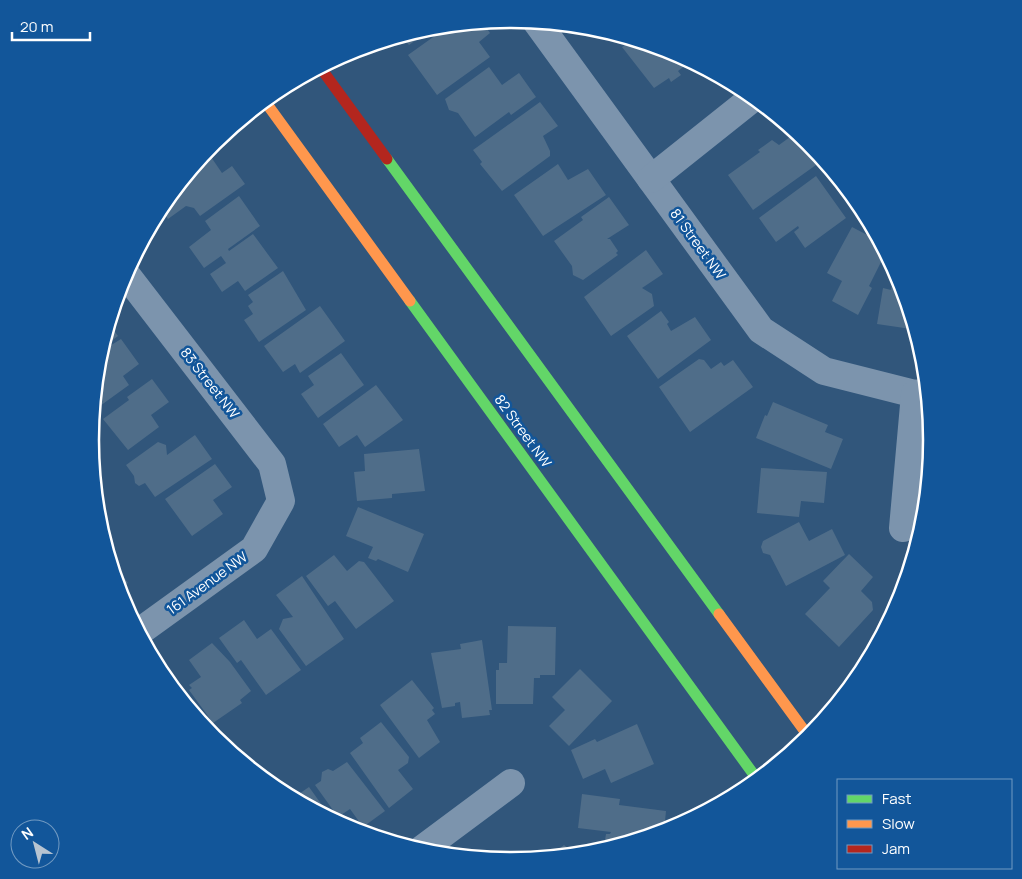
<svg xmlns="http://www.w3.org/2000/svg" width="1022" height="879" font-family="Manrope,sans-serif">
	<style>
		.building { fill: #4f6d89 }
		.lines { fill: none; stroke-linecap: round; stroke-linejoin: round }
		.street { stroke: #7c94ad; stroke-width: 28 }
		.fast { stroke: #63d668; stroke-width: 11 }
		.slow { stroke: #ff974d; stroke-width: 11 }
		.jam { stroke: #b3261e; stroke-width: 11 }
		.labels { text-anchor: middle; stroke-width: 5; stroke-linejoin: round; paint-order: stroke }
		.street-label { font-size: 14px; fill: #fff; stroke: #12569a }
		.rim { fill: none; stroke: #fff; stroke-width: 2.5 }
	</style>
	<rect width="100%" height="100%" fill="#31567b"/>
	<g class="building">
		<polygon points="482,22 490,33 479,42 490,57 437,95 408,55 450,25"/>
		<polygon points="436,26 409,45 401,35 429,27"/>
		<polygon points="617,34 672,51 691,61 678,71 681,75 671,82 669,78 654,88 622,47 625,45"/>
		<polygon points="489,67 502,85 519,73 536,97 511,115 509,112 475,137 458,113 449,110 445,99"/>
		<polygon points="540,102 558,126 543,136 550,151 550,156 502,191 480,164 482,162 473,150"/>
		<polygon points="797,132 809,142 823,160 753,210 728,175 760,152 758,150 772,140 779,145"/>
		<polygon points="211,157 222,173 232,166 245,184 200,216 194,208 186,206 168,219 160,208 161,206 186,175"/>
		<polygon points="558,164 568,180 588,169 606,195 543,236 514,195"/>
		<polygon points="816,176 846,218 805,248 794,232 799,228 798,226 776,242 759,218"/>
		<polygon points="239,196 260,226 228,249 229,251 253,234 278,268 245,291 238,281 222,292 210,274 226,263 221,256 204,268 189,247 211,230 205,221"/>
		<polygon points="609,197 629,225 607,239 610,239 618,251 616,253 618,255 583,280 573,275 572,266 554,241 583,220 581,217"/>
		<polygon points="852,227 875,239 872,245 886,252 869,286 872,288 858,315 832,301 842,281 827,273"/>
		<polygon points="646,250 663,274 642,288 652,294 654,306 611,336 584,297"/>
		<polygon points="895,269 913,323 911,329 877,324 883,288 891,290"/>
		<polygon points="283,271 306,310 259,342 244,320 253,314 248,306 253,302 248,295"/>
		<polygon points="320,306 345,341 300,373 295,364 283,372 264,346"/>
		<polygon points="661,311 669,322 667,324 671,331 695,317 711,340 658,379 627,336"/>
		<polygon points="109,324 118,336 101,349"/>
		<polygon points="121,339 139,364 123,376 129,385 93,411 100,352"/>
		<polygon points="341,353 364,385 318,418 301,394 314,385 308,376"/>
		<polygon points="699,359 704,360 711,369 721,362 724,366 733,360 753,387 690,432 659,387"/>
		<polygon points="152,379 169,402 151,415 159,427 128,450 103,419 129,400 127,397"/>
		<polygon points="376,385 403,420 365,447 357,435 339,447 323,424"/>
		<polygon points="773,402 828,425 825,432 843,439 831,469 756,438 765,415 767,416"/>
		<polygon points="195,435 212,459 155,497 145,483 139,486 135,483 134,476 126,465 158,442 166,445 167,455"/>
		<polygon points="419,449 425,491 392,494 392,498 357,501 354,472 365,471 364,454"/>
		<polygon points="215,464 232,487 213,500 223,514 192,536 165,499"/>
		<polygon points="761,468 827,472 824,503 801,501 799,517 757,513"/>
		<polygon points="358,507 424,534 408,572 378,559 376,561 368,558 373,547 346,536"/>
		<polygon points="799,522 809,541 832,529 845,555 786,586 770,555 763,553 761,547 763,541"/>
		<polygon points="849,554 873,577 861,591 872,602 873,610 839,647 805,614 830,588 823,581"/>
		<polygon points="334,555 347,571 359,561 364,562 394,601 356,629 335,601 328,606 306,576"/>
		<polygon points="109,558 128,583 119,589 115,577"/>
		<polygon points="302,576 344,639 306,666 279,629 283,619 293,617 276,595"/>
		<polygon points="244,620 257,639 271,629 301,670 266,695 241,660 237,663 219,638"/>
		<polygon points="508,626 556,627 555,675 540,675 540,678 534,678 533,704 496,704 496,670 499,670 499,663 507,663"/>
		<polygon points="482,640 492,710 489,710 490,715 462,718 460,702 455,703 455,706 442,708 431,653 461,649 460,644"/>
		<polygon points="212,643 230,662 251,691 240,700 242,703 213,723 189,690 192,688 189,685 201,677 189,660"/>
		<polygon points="580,669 612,701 569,746 549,726 565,710 552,697"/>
		<polygon points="412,680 434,708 432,710 435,714 427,720 440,742 419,758 380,705"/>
		<polygon points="179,685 210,728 207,729 173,688"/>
		<polygon points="381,722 409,757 408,763 398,770 413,789 389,808 350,753 363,743 360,738"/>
		<polygon points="637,724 654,764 611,783 605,769 583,779 571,750 595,739 597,742"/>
		<polygon points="347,762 385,811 363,827 350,809 338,817 315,785 321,781 322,772 328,769 333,771"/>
		<polygon points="309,787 332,819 293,798"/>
		<polygon points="582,794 620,799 619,805 666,811 664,831 609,847 604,846 606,834 610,834 611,832 578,828"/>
		<polygon points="564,845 575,854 550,856"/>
	</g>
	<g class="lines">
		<g class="street">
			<polyline points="536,21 761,330 824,371 915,394 927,392"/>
			<polyline points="651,179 754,97"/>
			<polyline points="125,273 272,464 281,501 254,549 139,632"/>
			<polyline points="903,528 915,394"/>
			<polyline points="421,850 511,783"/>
		</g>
		<g class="fast">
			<polyline points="387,159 719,614"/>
			<polyline points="410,301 757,779"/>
		</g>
		<g class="slow">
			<polyline points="264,100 410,301"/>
			<polyline points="719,614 809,737"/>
		</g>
		<polyline class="jam" points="320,67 387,159"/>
	</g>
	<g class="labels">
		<g class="street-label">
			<text transform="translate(698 244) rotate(54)" y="5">81 Street NW</text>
			<text transform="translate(210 383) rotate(52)" y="5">83 Street NW</text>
			<text transform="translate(523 431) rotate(54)" y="5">82 Street NW</text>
			<text transform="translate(207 583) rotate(-36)" y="5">161 Avenue NW</text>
		</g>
	</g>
	<path d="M0 0H1022V879H0ZM99 440a412 412 0 1 1 824 0a412 412 0 1 1-824 0Z" fill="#12569a" fill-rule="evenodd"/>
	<path class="rim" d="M99 440a412 412 0 1 1 824 0a412 412 0 1 1-824 0Z"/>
	<rect x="837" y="779" width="175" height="90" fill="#12569a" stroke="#719ac2"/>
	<rect x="847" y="795" width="25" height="8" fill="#63d668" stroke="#719ac2"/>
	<text x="882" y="804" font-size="15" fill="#ffffff">Fast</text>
	<rect x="847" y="820" width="25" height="8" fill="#ff974d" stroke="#719ac2"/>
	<text x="882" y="829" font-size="15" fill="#ffffff">Slow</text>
	<rect x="847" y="845" width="25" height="8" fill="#b3261e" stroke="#719ac2"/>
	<text x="882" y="854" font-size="15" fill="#ffffff">Jam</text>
	<g transform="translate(35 844) rotate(324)"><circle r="24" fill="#12569a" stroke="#719ac2"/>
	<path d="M0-4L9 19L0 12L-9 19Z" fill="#b7c4d1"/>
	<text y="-8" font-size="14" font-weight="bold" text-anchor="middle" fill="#ffffff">N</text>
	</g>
	<path d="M12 32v8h78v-8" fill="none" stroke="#ffffff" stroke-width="2.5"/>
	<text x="20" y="32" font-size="15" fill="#ffffff" stroke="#12569a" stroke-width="4" paint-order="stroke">20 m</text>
</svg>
